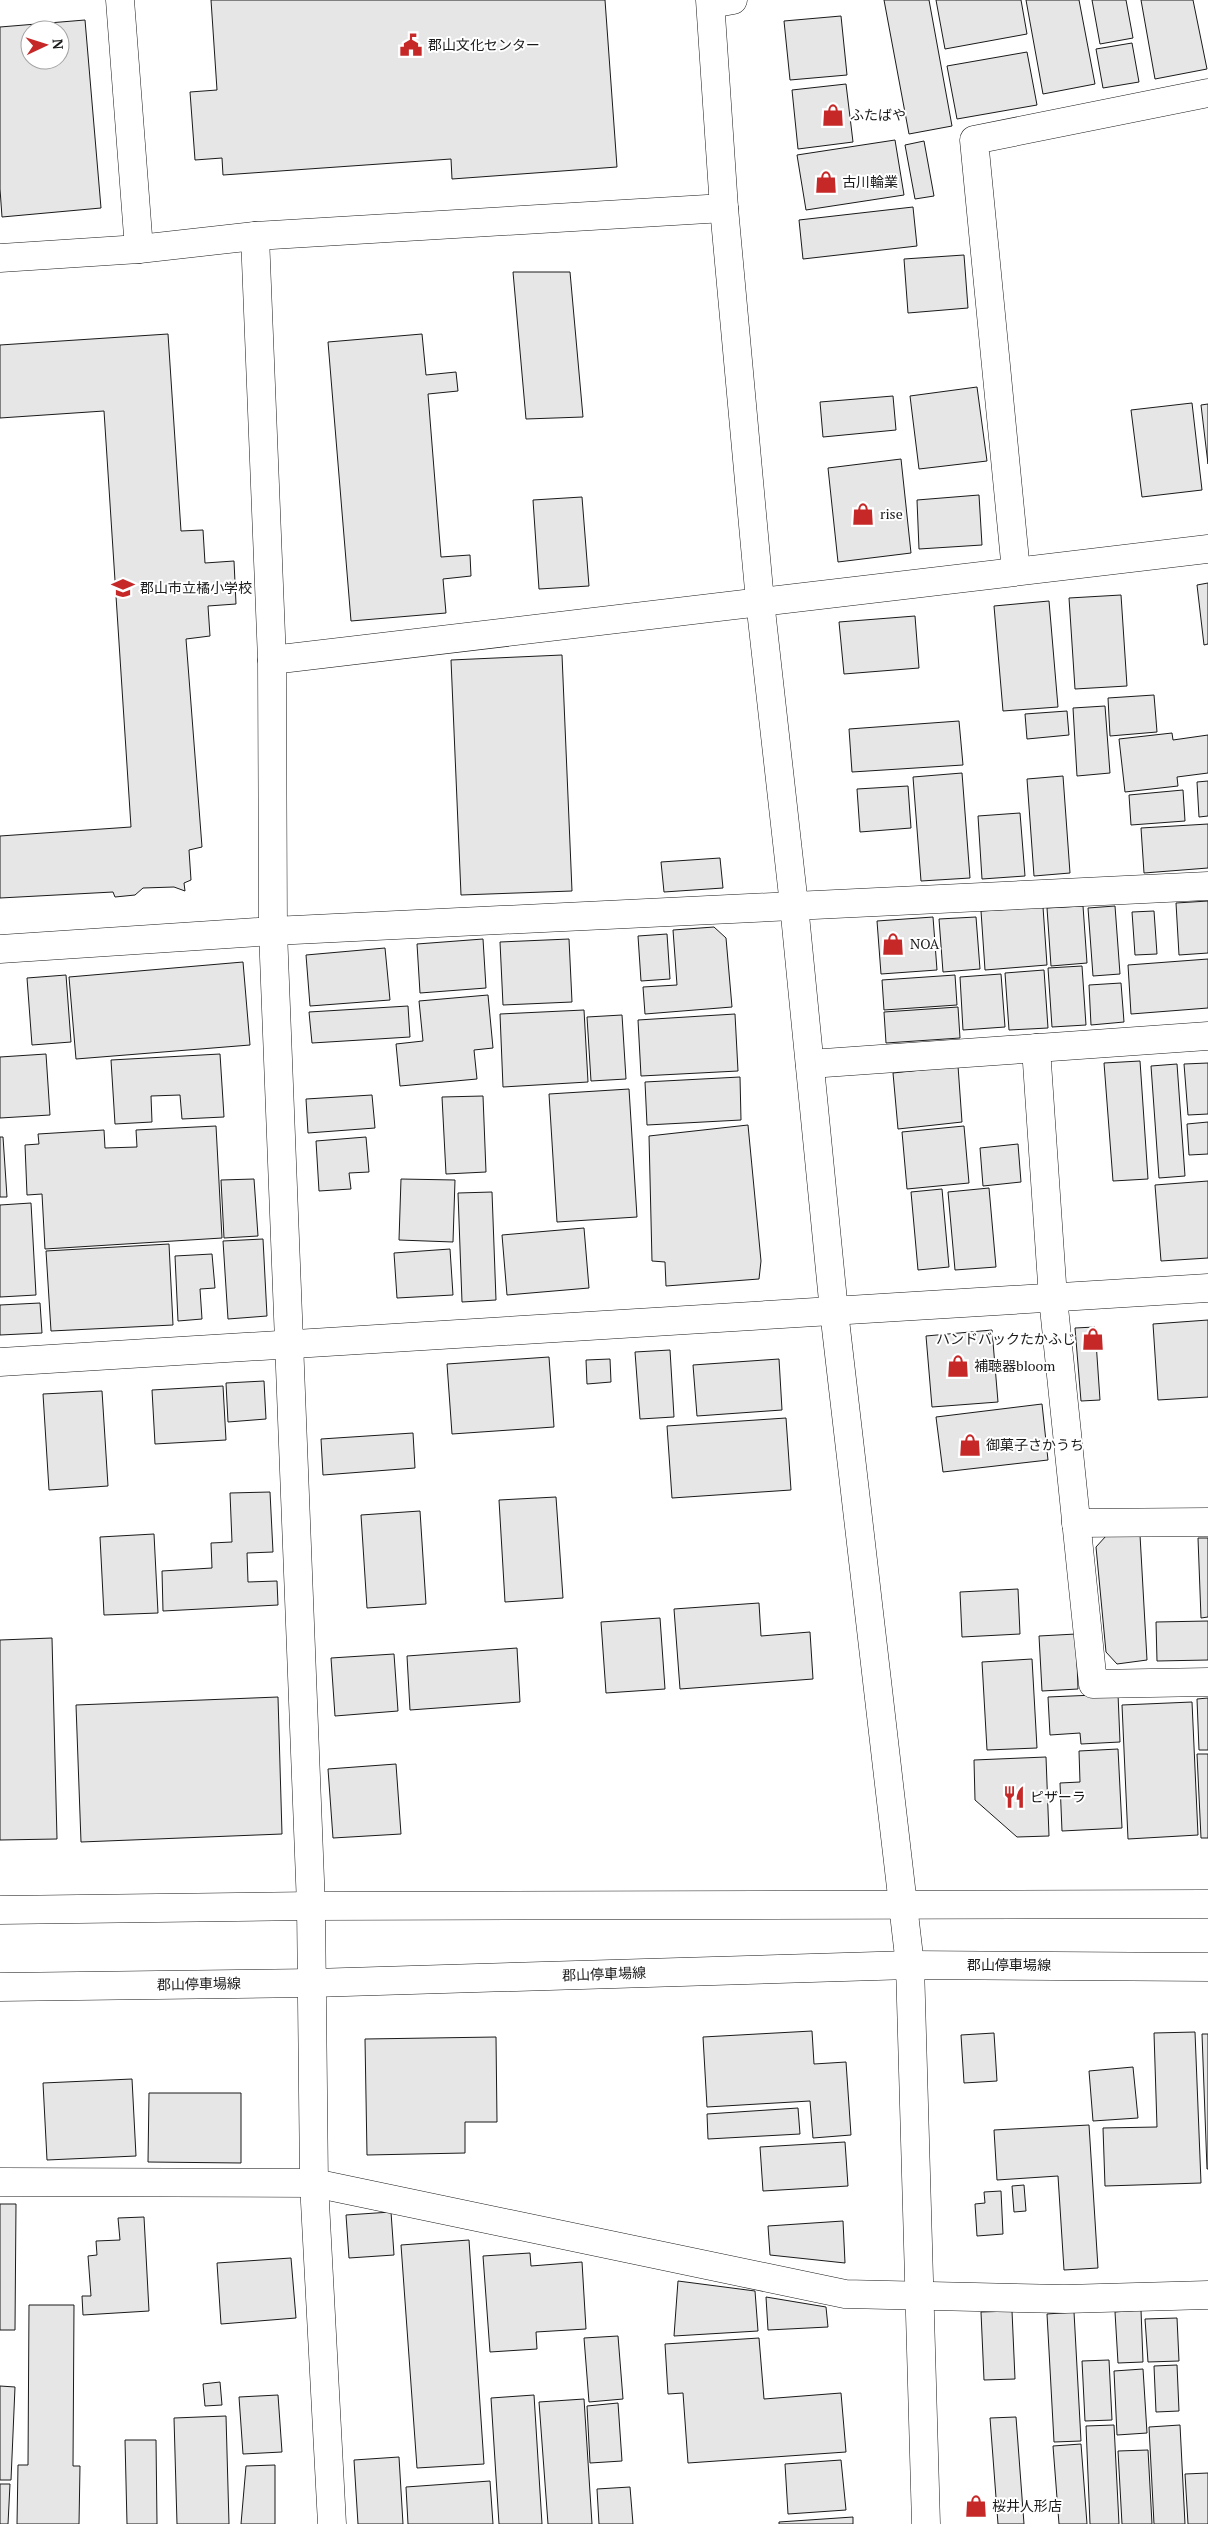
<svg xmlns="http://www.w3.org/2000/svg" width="1208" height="2524" font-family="'PT Serif','Noto Sans JP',serif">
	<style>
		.building { fill: #e6e6e6; stroke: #1a1a1a; fill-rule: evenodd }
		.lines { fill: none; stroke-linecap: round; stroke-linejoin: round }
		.street-casing { stroke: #1a1a1a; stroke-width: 29 }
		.secondary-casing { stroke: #1a1a1a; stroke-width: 29 }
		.primary-casing { stroke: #1a1a1a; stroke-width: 29 }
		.street { stroke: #fff; stroke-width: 28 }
		.secondary { stroke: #fff; stroke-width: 28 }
		.primary { stroke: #fff; stroke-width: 28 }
		.labels { text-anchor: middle; stroke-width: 4; stroke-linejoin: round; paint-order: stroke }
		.poi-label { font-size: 14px; fill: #1a1a1a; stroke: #fff; text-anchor: start }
		.street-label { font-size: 14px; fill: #1a1a1a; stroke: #fff }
	</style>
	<rect width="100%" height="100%" fill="#fff"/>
	<g class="building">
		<polygon points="211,0 605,0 617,167 452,179 451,159 223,175 222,158 195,160 190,92 217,90"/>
		<polygon points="884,0 929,0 952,126 909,134"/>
		<polygon points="936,0 1021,0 1027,34 945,49"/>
		<polygon points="1026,0 1079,0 1095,84 1043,94"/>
		<polygon points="1092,0 1126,0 1133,38 1100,44"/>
		<polygon points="1141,0 1193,0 1207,69 1155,79"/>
		<polygon points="841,16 847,75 790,80 784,21"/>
		<path d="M 85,20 L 101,208 L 2,217 L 0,189 L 0,27 ZM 30,30 L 60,30 L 60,60 L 30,60 Z"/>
		<polygon points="1132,43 1139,82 1103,88 1096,49"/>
		<polygon points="1027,52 1037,105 957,119 947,66"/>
		<polygon points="846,84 853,142 798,149 792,90"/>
		<polygon points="895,140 904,195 806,210 797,155"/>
		<polygon points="924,141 934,196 915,199 905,145"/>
		<polygon points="913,207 917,246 803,259 799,220"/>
		<polygon points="964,255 968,308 908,313 904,259"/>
		<polygon points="513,272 570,272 583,417 526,419"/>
		<polygon points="168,334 181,531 203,530 205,563 234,561 236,604 208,606 210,636 186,639 202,847 189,850 191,880 184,883 185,891 174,887 143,888 135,895 115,897 113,892 0,898 0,836 131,827 104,411 0,418 0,345"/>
		<polygon points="422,334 426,375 456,372 458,391 428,394 441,557 470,555 471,576 443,579 446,613 351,621 328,342"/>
		<polygon points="977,387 987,461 919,469 910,396"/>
		<polygon points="893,396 896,430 823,437 820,402"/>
		<polygon points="1192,403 1202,490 1142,497 1131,410"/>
		<polygon points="1208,404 1208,464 1201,405"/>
		<polygon points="901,459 911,553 838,562 828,468"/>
		<polygon points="979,495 982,545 919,549 917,500"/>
		<polygon points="582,497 589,586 539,589 533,500"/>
		<polygon points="1208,583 1208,644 1204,645 1197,585"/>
		<polygon points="1121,595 1127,686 1075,689 1069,598"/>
		<polygon points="1049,601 1058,707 1003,711 994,606"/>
		<polygon points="915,616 919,668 844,674 839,622"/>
		<polygon points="562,655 572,891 461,895 451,660"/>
		<polygon points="1154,695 1157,732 1110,736 1108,698"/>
		<polygon points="1105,706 1110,773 1077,776 1073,708"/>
		<polygon points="1067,711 1069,735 1027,739 1025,714"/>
		<polygon points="959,721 963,765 852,772 849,729"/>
		<polygon points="1172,733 1173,740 1208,735 1208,773 1177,777 1178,786 1125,792 1119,739"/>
		<polygon points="962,773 970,878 921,881 913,777"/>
		<polygon points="1063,776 1070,873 1034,876 1027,779"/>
		<polygon points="1208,781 1208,816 1199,817 1197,782"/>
		<polygon points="908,786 911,828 860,832 857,789"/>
		<polygon points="1183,790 1185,821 1131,825 1129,795"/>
		<polygon points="1020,813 1025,876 982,879 978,816"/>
		<polygon points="1208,824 1208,868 1144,873 1141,828"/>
		<polygon points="720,858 723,888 664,892 661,862"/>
		<polygon points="1208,901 1208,953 1179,955 1176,903"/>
		<polygon points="1083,906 1087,963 1051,966 1047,908"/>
		<polygon points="1115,906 1120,974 1093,976 1088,908"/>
		<polygon points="1043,907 1047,965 985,970 981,911"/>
		<polygon points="1154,911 1157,954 1135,955 1132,912"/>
		<polygon points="933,917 937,970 881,974 877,921"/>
		<polygon points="976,917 980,969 943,972 939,919"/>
		<polygon points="714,927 726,938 732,1007 645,1014 643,987 677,985 673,930"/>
		<polygon points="667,934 670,979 641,981 638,936"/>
		<polygon points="483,939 486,988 420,993 417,944"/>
		<polygon points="569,939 572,1002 503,1005 500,942"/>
		<polygon points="385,948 390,1000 310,1006 306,955"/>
		<polygon points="1208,959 1208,1008 1131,1014 1128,965"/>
		<polygon points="243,962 250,1045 76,1059 69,977"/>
		<polygon points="1082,966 1086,1025 1052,1027 1048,968"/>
		<polygon points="1044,970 1048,1028 1009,1030 1005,973"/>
		<polygon points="1001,974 1005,1027 963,1030 960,977"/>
		<polygon points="66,975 71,1042 32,1045 27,978"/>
		<polygon points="955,975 957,1005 884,1010 882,980"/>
		<polygon points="1121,983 1124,1022 1091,1025 1089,985"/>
		<polygon points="488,995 493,1048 474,1050 477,1079 400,1086 396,1044 423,1041 419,1001"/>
		<polygon points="408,1006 410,1037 312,1043 309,1012"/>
		<polygon points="958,1007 960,1038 886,1043 884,1012"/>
		<polygon points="584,1010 588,1082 503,1087 500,1014"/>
		<polygon points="735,1014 738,1071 641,1076 638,1020"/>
		<polygon points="622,1015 626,1079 591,1081 587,1017"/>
		<polygon points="46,1054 50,1115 0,1118 0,1057"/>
		<polygon points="220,1054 224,1117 182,1119 180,1095 151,1096 152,1122 115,1124 111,1060"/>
		<polygon points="1140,1061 1148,1179 1113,1181 1104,1063"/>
		<polygon points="1208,1063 1208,1114 1188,1115 1184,1064"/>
		<polygon points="1177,1064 1185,1176 1159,1178 1151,1066"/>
		<polygon points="958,1066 962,1122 898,1129 893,1073"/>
		<polygon points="740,1077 741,1120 647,1125 645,1082"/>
		<polygon points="629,1089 637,1217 557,1222 549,1094"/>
		<polygon points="372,1095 375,1128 308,1133 306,1099"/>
		<polygon points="483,1096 486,1172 446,1174 442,1097"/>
		<polygon points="1208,1122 1208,1154 1189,1155 1187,1124"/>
		<polygon points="748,1125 761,1261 759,1279 666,1286 665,1262 652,1261 649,1136"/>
		<polygon points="216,1126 222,1238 45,1249 42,1194 27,1195 25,1145 39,1144 38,1134 104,1130 105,1148 137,1147 136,1130"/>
		<polygon points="964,1126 969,1183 907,1189 902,1132"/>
		<polygon points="0,1137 3,1137 7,1197 0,1197"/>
		<polygon points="366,1137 369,1172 349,1173 351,1189 319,1191 316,1141"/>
		<polygon points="1018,1144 1021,1182 983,1186 980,1148"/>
		<polygon points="254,1179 258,1236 224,1238 221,1180"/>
		<polygon points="401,1179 455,1180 453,1242 399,1240"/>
		<polygon points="1208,1181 1208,1258 1161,1261 1155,1185"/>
		<polygon points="989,1188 996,1267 955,1270 948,1192"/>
		<polygon points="942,1189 949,1267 918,1270 911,1192"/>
		<polygon points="492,1192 496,1300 462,1302 458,1193"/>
		<polygon points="31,1203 36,1295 0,1297 0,1205"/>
		<polygon points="584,1228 589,1288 507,1295 502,1235"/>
		<polygon points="263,1239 267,1316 228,1319 223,1241"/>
		<polygon points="169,1244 173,1325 51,1331 46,1251"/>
		<polygon points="450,1249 453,1295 397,1298 394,1253"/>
		<polygon points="212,1254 215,1288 200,1289 202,1319 178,1321 175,1256"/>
		<polygon points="40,1303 42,1333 0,1335 0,1305"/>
		<polygon points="1208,1320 1208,1397 1158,1400 1153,1324"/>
		<polygon points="1095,1327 1100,1400 1081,1401 1075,1328"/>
		<polygon points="992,1330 998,1402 932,1407 926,1336"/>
		<polygon points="670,1350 674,1417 640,1419 635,1352"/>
		<polygon points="549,1357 554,1427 452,1434 447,1364"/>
		<polygon points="610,1359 611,1382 587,1384 586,1360"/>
		<polygon points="779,1359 782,1410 697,1416 693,1365"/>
		<polygon points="264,1381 266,1419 228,1422 226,1383"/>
		<polygon points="223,1386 226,1440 155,1444 152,1390"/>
		<polygon points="102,1391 108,1486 49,1490 43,1394"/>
		<polygon points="1042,1404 1048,1460 943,1472 936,1417"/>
		<polygon points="786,1418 791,1490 672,1498 667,1426"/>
		<polygon points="413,1433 415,1468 323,1475 321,1439"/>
		<polygon points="270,1492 273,1552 247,1553 248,1582 277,1581 278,1605 163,1611 162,1571 212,1568 211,1543 232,1542 230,1493"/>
		<polygon points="556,1497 563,1598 505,1602 499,1500"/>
		<polygon points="420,1511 426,1604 367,1608 361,1515"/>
		<polygon points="154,1534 158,1613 104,1615 100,1537"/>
		<polygon points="1140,1535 1147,1660 1117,1664 1106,1652 1096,1547 1106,1536"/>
		<polygon points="1198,1538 1208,1538 1208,1617 1201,1618"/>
		<polygon points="1018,1589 1020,1634 962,1637 960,1592"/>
		<polygon points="759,1603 761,1636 810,1632 813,1679 680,1689 674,1609"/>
		<polygon points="660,1618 665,1689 606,1693 601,1622"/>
		<polygon points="1208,1621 1208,1660 1157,1661 1156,1622"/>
		<polygon points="1076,1634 1078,1689 1042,1691 1039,1636"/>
		<polygon points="52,1638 57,1839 0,1840 0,1640"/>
		<polygon points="517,1648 520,1702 410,1710 407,1656"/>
		<polygon points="394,1654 398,1711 335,1716 331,1658"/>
		<polygon points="1032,1659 1037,1748 987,1750 982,1662"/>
		<polygon points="1118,1694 1120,1742 1081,1744 1080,1733 1050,1735 1048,1697"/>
		<polygon points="278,1697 282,1834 81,1842 76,1705"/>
		<polygon points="1208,1698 1208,1750 1199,1750 1197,1699"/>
		<polygon points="1192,1702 1198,1835 1128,1839 1122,1705"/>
		<polygon points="1118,1749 1122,1828 1062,1831 1060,1783 1080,1782 1079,1751"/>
		<polygon points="1197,1754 1208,1754 1208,1838 1201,1838"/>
		<polygon points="1046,1757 1049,1836 1017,1837 975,1800 974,1760"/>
		<polygon points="396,1764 401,1834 333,1838 328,1769"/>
		<polygon points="812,2031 814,2064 846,2062 851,2135 813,2138 810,2101 707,2107 703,2037"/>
		<polygon points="1195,2032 1201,2183 1105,2186 1103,2128 1157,2127 1154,2033"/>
		<polygon points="994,2033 997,2081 964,2083 961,2035"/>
		<polygon points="1202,2034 1208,2034 1208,2169 1207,2169"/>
		<polygon points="496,2037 497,2122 465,2122 465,2153 367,2155 365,2039"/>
		<polygon points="1133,2067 1138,2118 1093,2121 1089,2071"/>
		<polygon points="132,2079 136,2156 47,2160 43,2083"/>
		<polygon points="149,2093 241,2093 241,2163 148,2162"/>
		<polygon points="798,2108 800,2134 708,2139 707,2114"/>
		<polygon points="1089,2125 1098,2268 1064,2270 1058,2176 997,2180 994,2130"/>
		<polygon points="845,2142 848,2186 763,2191 760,2147"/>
		<polygon points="1024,2185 1026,2211 1014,2212 1012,2186"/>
		<polygon points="1001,2191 1003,2234 977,2236 975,2204 985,2203 984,2192"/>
		<polygon points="0,2204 16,2204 15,2330 0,2330"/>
		<polygon points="391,2212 394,2255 349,2258 346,2215"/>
		<polygon points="144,2217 149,2311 83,2315 82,2296 91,2296 88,2256 97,2255 96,2241 120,2240 118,2218"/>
		<polygon points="843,2221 845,2263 770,2255 768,2226"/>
		<polygon points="469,2240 484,2464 417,2468 401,2245"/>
		<polygon points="530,2253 531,2266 582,2262 586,2329 536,2332 537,2349 490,2352 483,2256"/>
		<polygon points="291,2258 296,2318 221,2324 217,2263"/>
		<polygon points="678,2281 755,2291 758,2331 674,2336"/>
		<polygon points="766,2297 826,2307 828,2327 768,2330"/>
		<polygon points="29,2305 74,2305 73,2466 80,2466 79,2524 17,2524 18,2465 28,2465"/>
		<polygon points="1141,2310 1143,2362 1118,2363 1115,2312"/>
		<polygon points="1012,2311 1015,2379 984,2380 981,2312"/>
		<polygon points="1074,2312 1081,2441 1054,2442 1047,2314"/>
		<polygon points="1177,2318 1179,2361 1148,2362 1145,2319"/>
		<polygon points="618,2336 623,2399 589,2402 584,2338"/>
		<polygon points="759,2338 764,2399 841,2393 846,2452 688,2463 683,2393 668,2394 665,2344"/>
		<polygon points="1109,2360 1112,2420 1085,2421 1082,2361"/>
		<polygon points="1177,2365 1179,2411 1156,2412 1154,2366"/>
		<polygon points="1143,2369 1147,2433 1117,2435 1114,2371"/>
		<polygon points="220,2382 222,2405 205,2406 203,2384"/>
		<polygon points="0,2386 15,2387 11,2480 0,2480"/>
		<polygon points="278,2395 282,2452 243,2454 239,2397"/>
		<polygon points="534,2395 542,2524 499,2524 491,2398"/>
		<polygon points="584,2399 592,2524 548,2524 539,2402"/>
		<polygon points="618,2403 622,2461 590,2463 587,2406"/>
		<polygon points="226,2416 229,2524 177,2524 174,2418"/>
		<polygon points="1016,2417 1024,2524 998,2524 990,2418"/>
		<polygon points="1114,2425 1119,2524 1090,2524 1086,2426"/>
		<polygon points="1180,2425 1185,2524 1154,2524 1149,2427"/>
		<polygon points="125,2440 156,2440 157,2524 127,2524"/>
		<polygon points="1081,2444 1087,2524 1059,2524 1053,2446"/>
		<polygon points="1148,2450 1152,2524 1122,2524 1118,2451"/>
		<polygon points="399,2457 403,2524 358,2524 354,2460"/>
		<polygon points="841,2460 846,2510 788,2514 785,2464"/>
		<polygon points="275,2465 275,2524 241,2524 246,2466"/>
		<polygon points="1208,2473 1208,2524 1188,2524 1185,2474"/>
		<polygon points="490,2481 493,2524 408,2524 406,2487"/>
		<polygon points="0,2484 10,2484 8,2524 0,2524"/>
		<polygon points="630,2487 633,2524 599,2524 597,2489"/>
		<polygon points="853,2517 853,2524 779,2524 779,2522"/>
	</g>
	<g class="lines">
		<defs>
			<g id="street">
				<polyline points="120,0 139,249"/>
				<polyline points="711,4 733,0"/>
				<polyline points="255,236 272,660 273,931 311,1906 314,2183 332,2524"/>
				<polyline points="0,258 139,249 255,236 724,208"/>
				<polyline points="1016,571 974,140 1208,93"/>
				<polyline points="272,660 1208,549"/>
				<polyline points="0,949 273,931 1208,886"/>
				<polyline points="1036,1048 1053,1298 1093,1684 1208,1682"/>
				<polyline points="810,1064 1208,1036"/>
				<polyline points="0,1362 1208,1288"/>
				<polyline points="1076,1523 1208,1522"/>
				<polyline points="0,2182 314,2183 845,2294 1065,2299 1208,2295"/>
			</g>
			<polyline id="secondary" points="710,0 724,208 760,601 794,905 834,1311 910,1965 926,2524"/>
			<g id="primary">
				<polyline points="0,1910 311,1906 1208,1904"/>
				<polyline points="0,1987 313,1983 910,1965 1208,1967"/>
			</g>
		</defs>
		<use href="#street" class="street-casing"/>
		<use href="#secondary" class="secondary-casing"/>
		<use href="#primary" class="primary-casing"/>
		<use href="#street" class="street"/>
		<use href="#secondary" class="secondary"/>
		<use href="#primary" class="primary"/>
	</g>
	<defs>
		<symbol id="civic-bare" viewBox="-9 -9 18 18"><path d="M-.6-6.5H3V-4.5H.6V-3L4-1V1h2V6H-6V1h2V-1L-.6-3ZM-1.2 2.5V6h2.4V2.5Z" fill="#c62828" stroke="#fff" stroke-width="2.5" paint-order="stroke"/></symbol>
		<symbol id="shop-bare" viewBox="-9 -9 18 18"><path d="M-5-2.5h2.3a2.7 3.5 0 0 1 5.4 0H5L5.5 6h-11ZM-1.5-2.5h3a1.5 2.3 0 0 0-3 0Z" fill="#c62828" stroke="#fff" stroke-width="2.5" paint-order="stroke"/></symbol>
		<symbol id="school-bare" viewBox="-9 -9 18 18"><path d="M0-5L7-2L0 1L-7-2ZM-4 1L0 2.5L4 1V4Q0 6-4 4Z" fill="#c62828" stroke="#fff" stroke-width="2.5" paint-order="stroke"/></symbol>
		<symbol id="restaurant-bare" viewBox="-9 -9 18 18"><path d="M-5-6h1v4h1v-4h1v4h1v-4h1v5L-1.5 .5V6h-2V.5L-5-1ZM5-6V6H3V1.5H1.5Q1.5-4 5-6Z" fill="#c62828" stroke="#fff" stroke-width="2.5" paint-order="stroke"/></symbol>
	</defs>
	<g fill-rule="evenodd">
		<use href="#civic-bare" x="395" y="29" width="32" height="32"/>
		<use href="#shop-bare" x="817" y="99" width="32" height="32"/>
		<use href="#shop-bare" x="810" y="166" width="32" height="32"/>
		<use href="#shop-bare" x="847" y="498" width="32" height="32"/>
		<use href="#school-bare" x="107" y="572" width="32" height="32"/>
		<use href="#shop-bare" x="877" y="928" width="32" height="32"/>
		<use href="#shop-bare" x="1077" y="1323" width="32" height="32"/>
		<use href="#shop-bare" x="942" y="1350" width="32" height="32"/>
		<use href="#shop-bare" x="954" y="1429" width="32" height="32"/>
		<use href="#restaurant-bare" x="998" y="1781" width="32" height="32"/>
		<use href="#shop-bare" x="960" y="2490" width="32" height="32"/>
	</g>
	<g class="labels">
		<g class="poi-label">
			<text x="428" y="50">郡山文化センター</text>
			<text x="850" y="120">ふたばや</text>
			<text x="842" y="187">古川輪業</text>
			<text x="880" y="519">rise</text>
			<text x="140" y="593">郡山市立橘小学校</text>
			<text x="910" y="949">NOA</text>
			<text x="1076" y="1344" text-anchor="end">ハンドバックたかふじ</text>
			<text x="974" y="1371">補聴器bloom</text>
			<text x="986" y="1450">御菓子さかうち</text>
			<text x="1030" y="1802">ピザーラ</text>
			<text x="992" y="2511">桜井人形店</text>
		</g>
		<g class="street-label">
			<text x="1009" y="1970">郡山停車場線</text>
			<text transform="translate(604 1974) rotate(-2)" y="5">郡山停車場線</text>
			<text transform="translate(199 1984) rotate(-1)" y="5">郡山停車場線</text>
		</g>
	</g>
	<g transform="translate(45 45) rotate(86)"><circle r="24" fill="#ffffff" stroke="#a3a3a3"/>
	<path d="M0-4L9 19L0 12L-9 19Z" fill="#c62828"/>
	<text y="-8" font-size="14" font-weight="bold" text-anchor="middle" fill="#1a1a1a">N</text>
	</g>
</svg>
